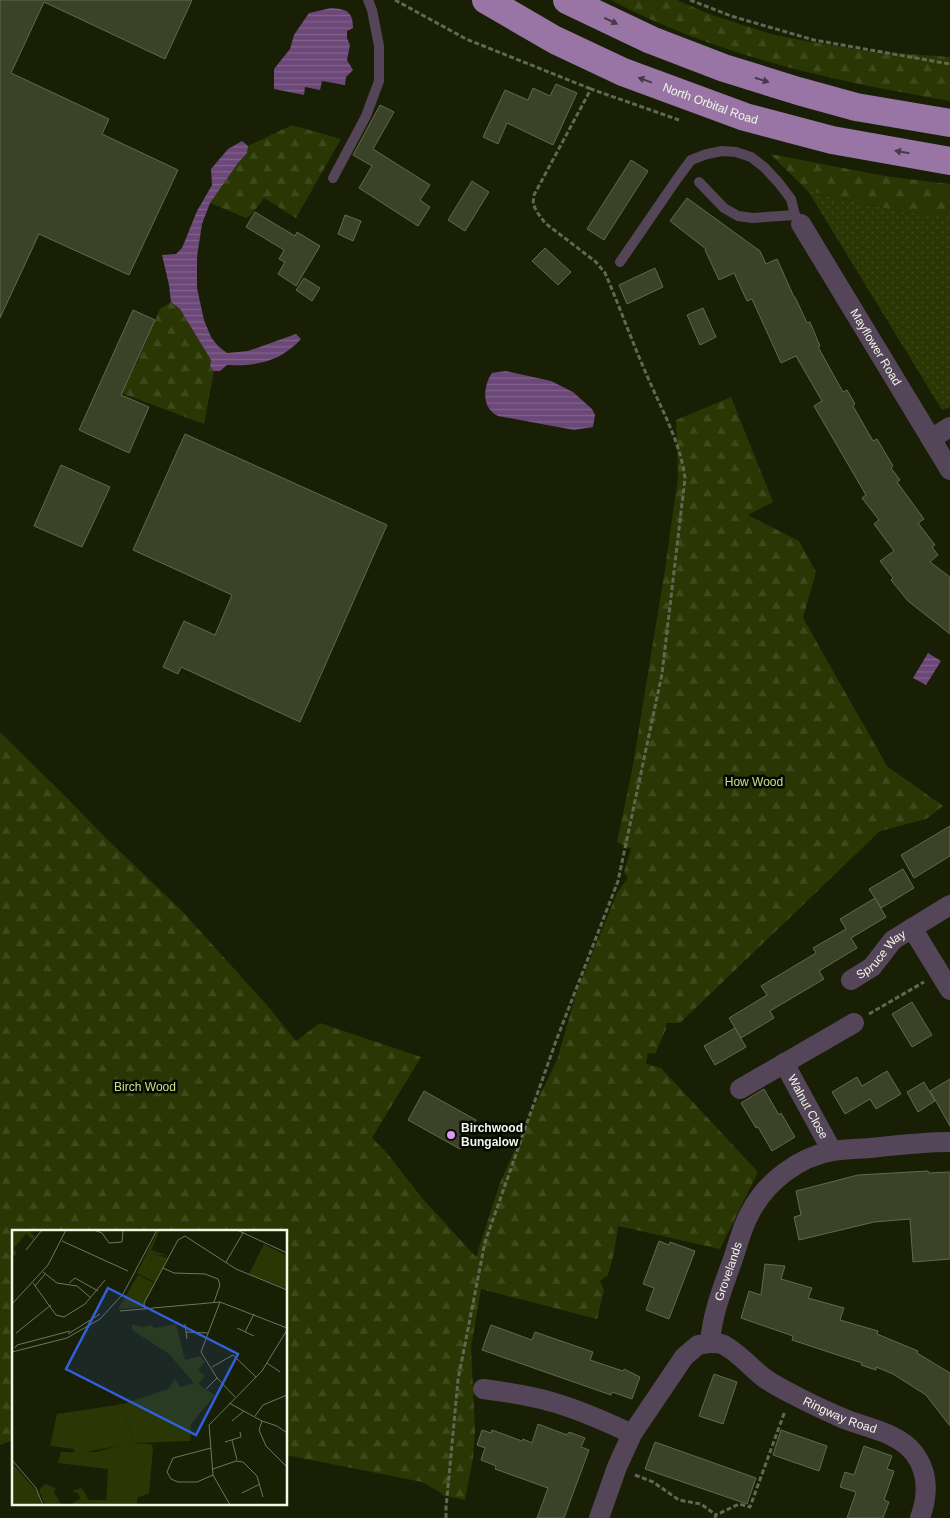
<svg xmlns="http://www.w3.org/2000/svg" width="950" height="1518" font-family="Arial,sans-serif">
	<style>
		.forest { fill: url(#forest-firs) }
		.park { fill: url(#park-dots) }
		.water { fill: url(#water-rules) }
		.building { fill: #3a4327; stroke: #616a4d }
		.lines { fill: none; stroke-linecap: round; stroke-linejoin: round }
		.path { stroke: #616851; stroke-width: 3; stroke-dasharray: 5 2.5; stroke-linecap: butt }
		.service { stroke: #544559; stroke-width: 10 }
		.minor { stroke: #544559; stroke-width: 20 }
		.trunk { stroke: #9875a4; stroke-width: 28 }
		.oneway { fill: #47394a }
		.poi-dot { fill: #dd99f3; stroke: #050801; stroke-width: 2 }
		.labels { text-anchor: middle; stroke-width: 5; stroke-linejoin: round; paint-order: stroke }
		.street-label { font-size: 12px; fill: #f2f7e7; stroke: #050801 }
		.park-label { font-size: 12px; fill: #c6e188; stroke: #050801 }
		.poi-label { font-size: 12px; font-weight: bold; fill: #f2f7e7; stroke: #050801; text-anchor: start }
		.inset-road { fill: none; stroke: #6f755f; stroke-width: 1 }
		.view { fill: #325fda; fill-opacity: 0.15; stroke: #325fda; stroke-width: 2.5 }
		.inset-edge { fill: none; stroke: #f2f7e7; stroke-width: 2.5 }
	</style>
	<defs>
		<pattern id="forest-firs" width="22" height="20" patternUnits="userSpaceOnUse" patternTransform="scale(1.25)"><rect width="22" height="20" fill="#2a3604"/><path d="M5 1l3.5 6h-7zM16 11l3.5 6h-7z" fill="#3f4a1c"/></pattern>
		<pattern id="park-dots" width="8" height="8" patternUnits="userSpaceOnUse" patternTransform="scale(1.25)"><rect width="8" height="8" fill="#2a3604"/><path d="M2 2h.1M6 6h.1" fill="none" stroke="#3f4a1c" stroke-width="1.8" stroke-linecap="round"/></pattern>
		<pattern id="water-rules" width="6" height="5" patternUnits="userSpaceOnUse" patternTransform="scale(1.25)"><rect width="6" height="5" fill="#6c4878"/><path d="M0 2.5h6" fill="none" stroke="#81638b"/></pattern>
	</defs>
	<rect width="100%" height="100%" fill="#181f05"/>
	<g class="forest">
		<path d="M 611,0 L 677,0 L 709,14 L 771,34 L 800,40 L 867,51 L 950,57 L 950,101 C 834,81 716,56 611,0 Z"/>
		<polygon points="292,125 341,139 296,218 264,198 251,215 246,218 210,203 238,163 247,153 248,146"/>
		<polygon points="770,154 885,176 950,184 950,214 902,212 808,191"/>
		<polygon points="171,302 180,309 211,360 210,366 214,371 204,424 121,393 135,367 160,309"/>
		<polygon points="731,397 773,502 748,515 799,541 816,572 803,618 887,766 943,806 926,819 880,831 680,1023 666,1023 666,1029 655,1054 648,1053 646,1064 661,1068 758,1172 720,1249 618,1226 614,1253 608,1275 600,1281 604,1290 597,1319 481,1289 471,1347 475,1431 473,1458 465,1500 442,1495 441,1493 422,1482 286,1455 286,1232 14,1232 14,1440 0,1445 0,732 62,793 105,837 182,911 266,1004 296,1041 320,1023 421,1057 372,1138 387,1153 422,1198 476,1257 500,1183 524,1128 557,1060 577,991 617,893 628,878 624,872 631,849 617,842 633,765 665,569 678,478 676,420"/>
	</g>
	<polygon class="park" points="808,191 902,212 950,214 950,407 942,410"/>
	<g class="water">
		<path d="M 331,8 C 346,9 353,11 353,28 L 347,31 L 347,38 L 350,45 L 347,60 L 353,70 L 346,77 L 345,85 L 322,81 L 320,90 L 305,87 L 304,95 L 274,89 L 274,69 L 290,49 L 294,35 L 309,13 Z"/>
		<path d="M 242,141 L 248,146 L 247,153 L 238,163 L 210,203 L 202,224 L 197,257 L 197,288 L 204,320 L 211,337 L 218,346 L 227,353 L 248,351 L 296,334 L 301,339 C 280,362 257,366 227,365 L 220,371 L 214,371 L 210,366 L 211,360 L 180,309 L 171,302 L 169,285 L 162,255 L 176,254 L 182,248 L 197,211 L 212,185 L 211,169 L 228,149 Z"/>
		<path d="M 506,371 L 551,381 L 573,392 L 592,409 L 595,415 L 593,427 L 574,430 L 498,416 C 481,408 483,386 492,373 Z"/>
		<polygon points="928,653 941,661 926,685 913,678"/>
	</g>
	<g class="building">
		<polygon points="0,0 192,0 165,59 44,2 11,73 109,119 102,134 178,170 129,275 39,234 0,318"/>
		<polygon points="556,84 577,93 553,145 507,123 498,144 483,137 505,90 528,100 533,88 550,96"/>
		<polygon points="380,105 394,112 373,149 430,185 420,200 430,207 418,226 359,188 372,166 353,155"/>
		<polygon points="631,160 648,171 604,240 587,229"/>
		<polygon points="472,181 489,192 465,231 448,220"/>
		<polygon points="687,198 760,251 766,264 777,259 794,297 795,297 807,323 810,322 820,346 818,347 843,392 847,390 855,404 853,406 873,441 877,439 893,466 891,468 900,480 897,482 924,519 918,523 935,545 932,547 938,555 930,562 950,577 950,634 908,601 891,580 893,578 880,561 894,551 874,524 879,520 862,498 866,495 814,406 822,401 796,356 781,363 752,299 747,301 734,273 719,280 705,250 706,249 670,221"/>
		<polygon points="255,212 295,236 297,232 320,246 296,286 278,274 285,262 279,259 284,250 246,227"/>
		<polygon points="345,215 361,221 353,241 338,234"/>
		<polygon points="545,248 571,272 558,285 532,261"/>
		<polygon points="655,268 663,287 627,304 619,285"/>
		<polygon points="304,278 320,288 312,301 296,290"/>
		<polygon points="703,308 716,337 700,345 687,315"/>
		<polygon points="133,310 155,320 121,395 149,407 129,453 79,430"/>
		<polygon points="185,434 387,525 300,722 181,667 178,674 163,667 184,621 215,635 232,595 133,550"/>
		<polygon points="61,465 110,487 82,547 34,526"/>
		<polygon points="950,826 950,856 914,878 901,855"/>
		<polygon points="903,869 914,888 881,908 869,889"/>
		<polygon points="875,898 886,917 851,938 857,948 819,971 824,979 770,1011 774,1018 741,1038 729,1018 767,995 761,986 816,953 813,948 846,929 840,919"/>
		<polygon points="912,1002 932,1035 912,1047 892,1014"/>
		<polygon points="735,1028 746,1047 715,1065 704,1046"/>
		<polygon points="887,1071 901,1094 876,1109 870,1099 845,1114 832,1092 857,1077 862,1086"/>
		<polygon points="950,1079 950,1126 930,1091"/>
		<polygon points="924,1082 935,1101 918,1112 907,1092"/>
		<polygon points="764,1089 779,1115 781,1113 795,1137 772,1151 758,1127 756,1128 741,1103"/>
		<polygon points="424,1091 476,1120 460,1149 408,1120"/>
		<polygon points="928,1171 929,1173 950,1172 950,1259 913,1262 910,1219 874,1222 799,1240 794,1217 801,1215 796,1191 858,1175"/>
		<polygon points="659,1241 669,1245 670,1242 695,1251 669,1319 646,1310 654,1288 643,1284"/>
		<polygon points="765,1264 785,1266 781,1279 812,1288 808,1298 844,1308 840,1320 878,1331 877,1334 918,1351 917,1353 950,1373 950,1426 926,1395 893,1374 876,1367 876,1370 861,1365 862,1363 792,1340 793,1336 741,1318 749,1291 761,1295"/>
		<polygon points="491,1325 532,1340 535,1332 593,1352 590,1360 623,1371 624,1369 640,1377 632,1399 612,1392 611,1395 482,1350"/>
		<polygon points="714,1374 737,1382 723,1424 699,1416"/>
		<polygon points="538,1424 567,1435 569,1432 585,1438 581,1447 589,1450 564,1518 537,1518 548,1488 495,1469 496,1466 481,1460 485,1448 477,1445 482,1430 491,1433 492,1430 522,1441 523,1439 532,1443"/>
		<polygon points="781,1430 827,1446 819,1471 773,1455"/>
		<polygon points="655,1442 756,1478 747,1504 645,1469"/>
		<polygon points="864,1446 892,1456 887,1469 894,1471 884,1500 889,1502 883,1518 847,1518 856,1492 840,1487 845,1472 854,1475"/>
	</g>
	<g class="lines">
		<g class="path">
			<polyline points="395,0 466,39 591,89"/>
			<polyline points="690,0 731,16 814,40 950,64"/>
			<polyline points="869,1014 924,982"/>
			<polyline points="635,1475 653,1482 679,1500 701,1504 716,1515"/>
			<path d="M 446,1518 L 446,1508 L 458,1380 L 485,1242 L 556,1041 L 618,881 L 662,674 L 685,478 C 680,440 660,407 645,371 C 631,339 619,305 605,273 L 596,262 L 545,223 L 537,212 L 533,204 L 534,195 L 591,89 L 679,120"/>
			<polyline points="715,1518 716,1515 739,1504 750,1507 785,1411"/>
		</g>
		<g class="service">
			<polyline points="333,178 366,116 379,81 379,46 372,10 368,0"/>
			<polyline points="699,182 724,208 738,216 753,218 795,215"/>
			<polyline points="620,262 677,179 691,160 707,154 722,151 736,152 751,157 764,167 778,182 791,199 795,215 801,224"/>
		</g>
		<g class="minor">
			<path id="s1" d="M 801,224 L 950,470"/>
			<polyline points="931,439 950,427"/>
			<polyline points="912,928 950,990"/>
			<path id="s2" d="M 851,980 L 872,967 L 893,940 L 950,905"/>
			<path id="s3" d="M 784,1063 L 832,1151"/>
			<polyline points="740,1089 854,1023"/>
			<path id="s4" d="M 710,1343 C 714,1343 720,1343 724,1345 C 739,1353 750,1367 763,1377 C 771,1383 782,1389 792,1394 C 807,1402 824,1410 840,1417 C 864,1428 897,1431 914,1453 C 929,1473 928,1496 920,1518"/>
			<path d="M 483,1389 C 506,1392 530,1395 552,1402 C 580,1410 607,1422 632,1434"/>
			<path id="s5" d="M 599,1518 L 617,1467 L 632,1434 L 684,1357 L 698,1345 L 710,1343 C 712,1314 723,1287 733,1259 C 738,1244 742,1227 750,1213 C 766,1182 798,1157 833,1151 C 845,1149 858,1149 870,1148 C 897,1145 923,1142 950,1142"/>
		</g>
		<g class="trunk">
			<path id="s6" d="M 486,0 L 555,40 L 623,72 L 745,117 L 832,140 L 950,161"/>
			<polyline points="567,0 651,40 724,68 798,91 856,107 950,123"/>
		</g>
	</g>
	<defs><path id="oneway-solid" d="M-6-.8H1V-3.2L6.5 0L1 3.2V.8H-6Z" transform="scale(1.25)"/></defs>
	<g class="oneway">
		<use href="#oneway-solid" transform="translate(611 21) rotate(25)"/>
		<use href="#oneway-solid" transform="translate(645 80) rotate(-160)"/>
		<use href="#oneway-solid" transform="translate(762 80) rotate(17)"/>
		<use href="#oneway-solid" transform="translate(902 152) rotate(-170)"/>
	</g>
	<circle class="poi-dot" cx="451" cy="1135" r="5"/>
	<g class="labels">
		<g class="street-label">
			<text dy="4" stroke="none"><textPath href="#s6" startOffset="248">North Orbital Road</textPath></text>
			<text dy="4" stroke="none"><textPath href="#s1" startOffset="144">Mayflower Road</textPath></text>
			<text dy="4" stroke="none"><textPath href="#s2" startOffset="40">Spruce Way</textPath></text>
			<text dy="4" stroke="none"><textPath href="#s3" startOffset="50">Walnut Close</textPath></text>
			<text dy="4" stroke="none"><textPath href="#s5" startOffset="288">Grovelands</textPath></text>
			<text dy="4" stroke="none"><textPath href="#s4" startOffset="151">Ringway Road</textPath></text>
		</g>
		<g class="park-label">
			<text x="754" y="786">How Wood</text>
			<text x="145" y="1091">Birch Wood</text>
		</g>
		<g class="poi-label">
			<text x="461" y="1132">Birchwood<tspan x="461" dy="14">Bungalow</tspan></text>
		</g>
	</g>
	<g transform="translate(12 1230)">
		<rect width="275" height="275" fill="#181f05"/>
		<path d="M 0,0 L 17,0 L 23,7 L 21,10 L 14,4 L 1,19 L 5,23 L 3,26 L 0,23 ZM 252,14 L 275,26 L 275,59 L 237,44 ZM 141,24 L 156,28 L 143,52 L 132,47 ZM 111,174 L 122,213 L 63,224 L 62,219 L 38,216 L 45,184 ZM 0,233 L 27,264 L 30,275 L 0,275 Z" fill="#2a3604"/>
		<path d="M 146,0 L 148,0 L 139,20 L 157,26 L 141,24 L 132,47 L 125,43 ZM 120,94 L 131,97 L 139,95 L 142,98 L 164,94 L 173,130 L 188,126 L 193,132 L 186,140 L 193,146 L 186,154 L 203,165 L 179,194 L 178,211 L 122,213 L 111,174 L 156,159 L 163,149 L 168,157 L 182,153 L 157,124 L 120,100 ZM 33,254 L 44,258 L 42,262 L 49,274 L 33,275 L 27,260 ZM 70,258 L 77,270 L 94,270 L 94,275 L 57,275 L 68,269 L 67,264 L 60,261 Z" fill="#2a3604"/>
		<path d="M 126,45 L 142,53 L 131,77 L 106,79 ZM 116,213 L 139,214 L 141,218 L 137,263 L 125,268 L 125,275 L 94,275 L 96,239 L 46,233 L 49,222 L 84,222 Z" fill="#2a3604"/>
		<path class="inset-road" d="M 82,0 L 90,3 L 97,13 L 110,12 L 111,0M 225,0 L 275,23M 50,11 L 116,41M 14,20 L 30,0M 214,32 L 231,3M 151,38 L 162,43 L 193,44 L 206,49 L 208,55 L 202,72M 31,42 L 45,53 L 65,56 L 79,68M 21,53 L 44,85 L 52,87 L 73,74 L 93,50M 57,53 L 63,48 L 86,61M 23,56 L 33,44M 208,72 L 189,122 L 205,148 L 223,167M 0,74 L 36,35 L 54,0M 133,79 L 132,73 L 166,10 L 173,6 L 224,39 L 275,60M 108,81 L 208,72 L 275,98M 173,94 L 175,109M 225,98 L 242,106M 174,102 L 196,103M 233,102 L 242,84M 4,103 L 39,75M 56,104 L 88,84M 3,118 L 5,115 L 58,101M 0,122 L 55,108 L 88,89 L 111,64 L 145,0M 255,133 L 268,142M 200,137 L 221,125 L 244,147M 194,159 L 205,148M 217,173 L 250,191M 243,186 L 251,175 L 275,165M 220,191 L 232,181M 250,191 L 247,200 L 254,216 L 275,237M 250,191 L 265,196 L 275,203M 220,210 L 225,230M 213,212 L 229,207 L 228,202M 199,218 L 161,228 L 155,242 L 159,249 L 166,252 L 185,252 L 201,245M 0,230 L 24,258 L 31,275M 201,239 L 224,231 L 231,232 L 245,246 L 251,267M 230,263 L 248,254M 218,275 L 201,245 L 197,195 L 250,141 L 275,100"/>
		<path class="view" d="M 96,58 L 226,124 L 184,205 L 54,139 Z"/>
		<rect width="275" height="275" class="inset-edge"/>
	</g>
</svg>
